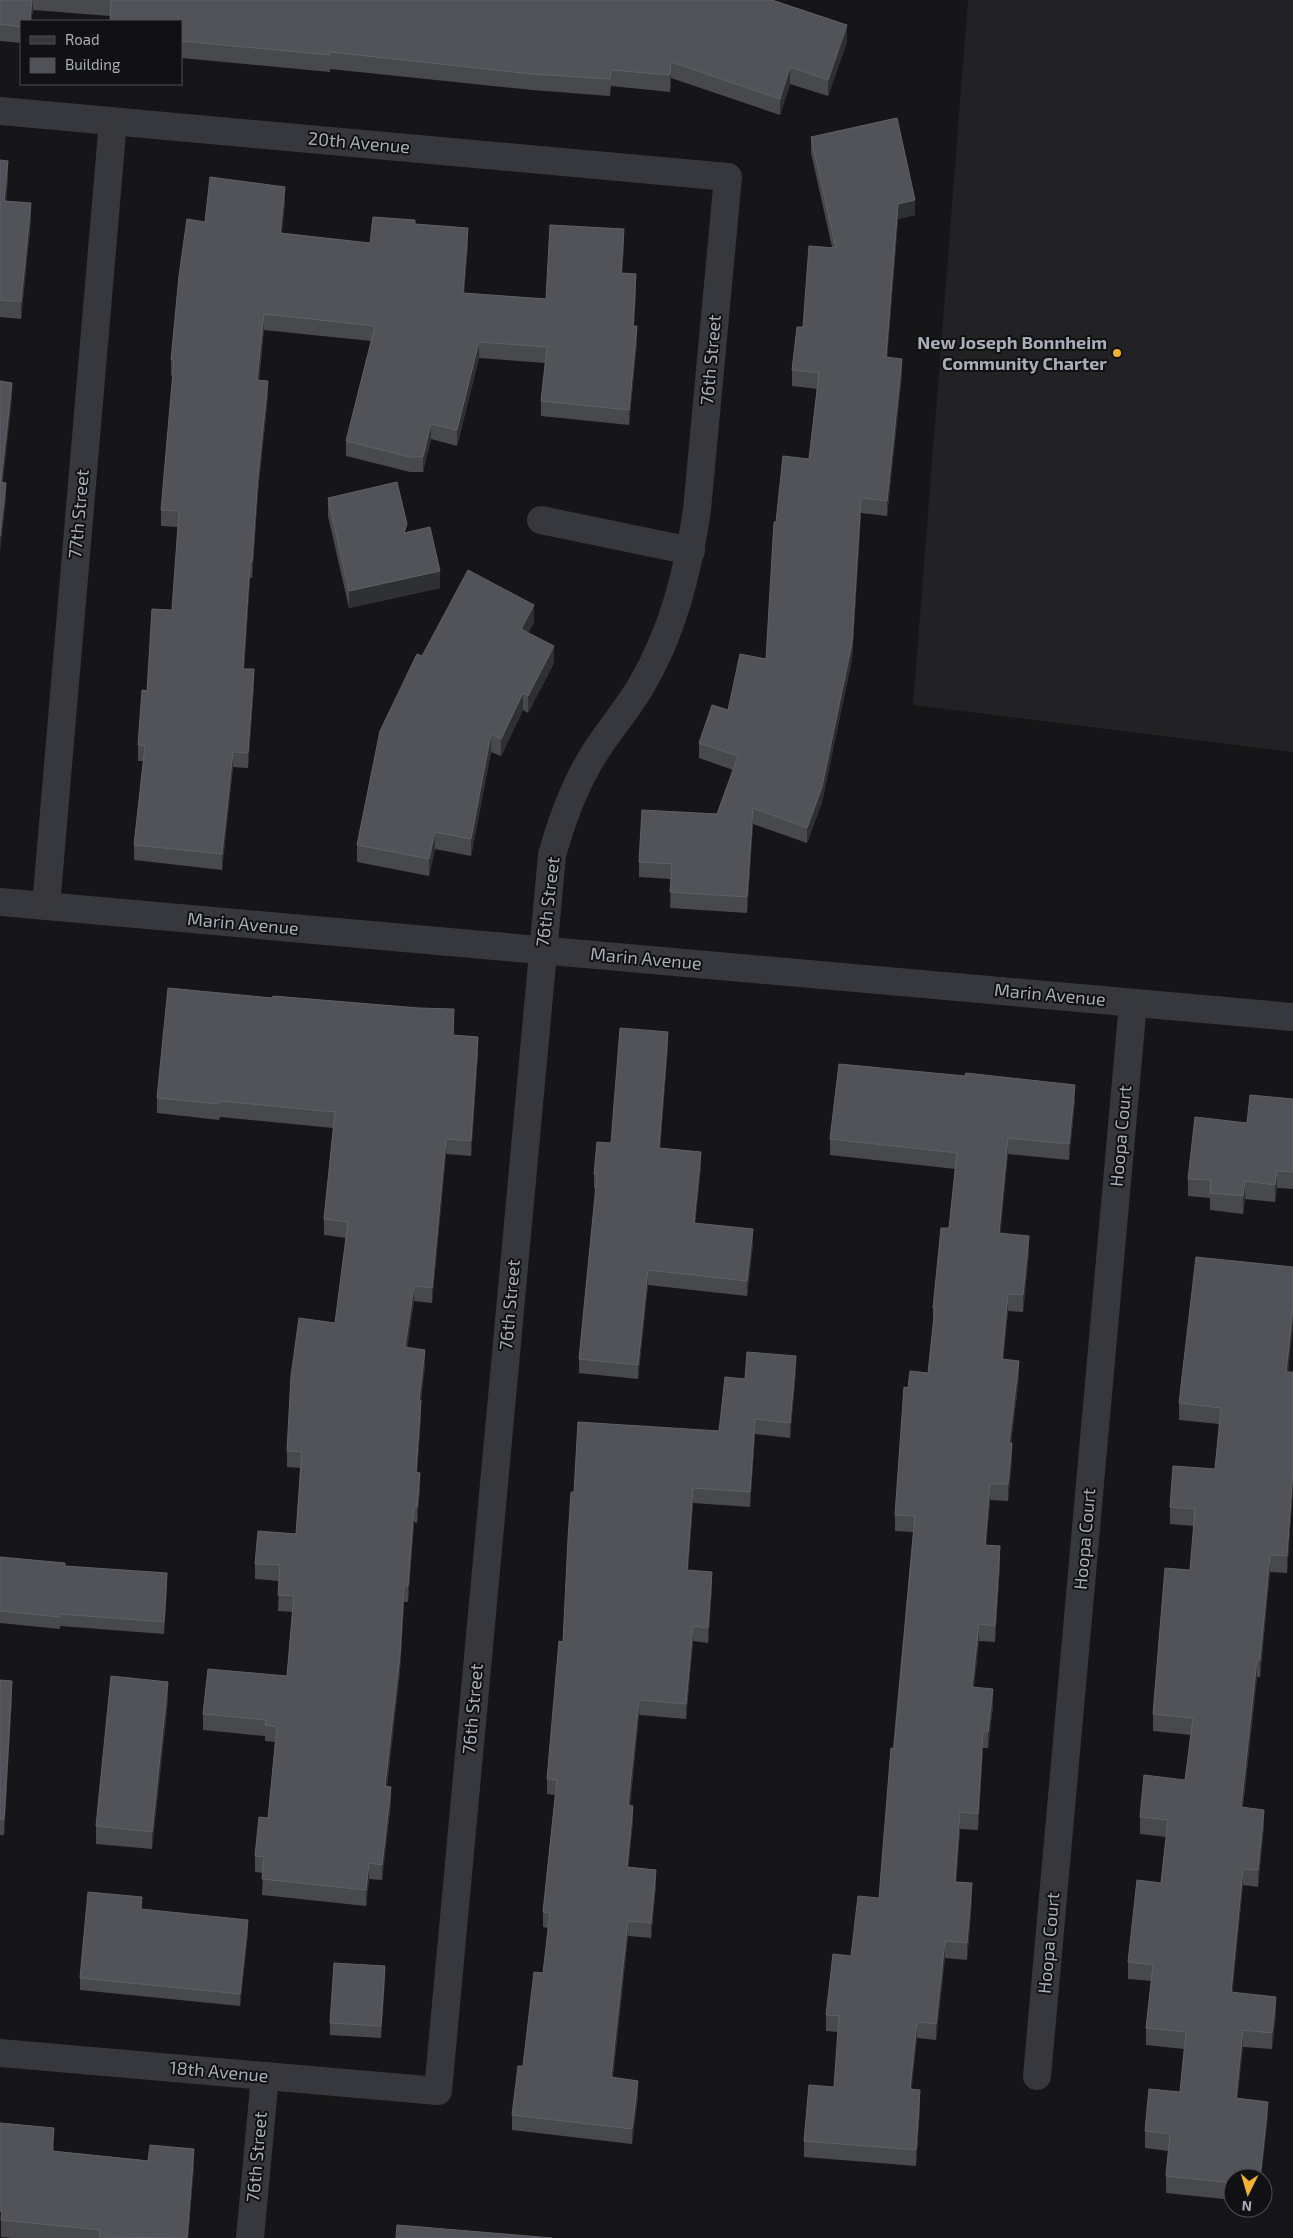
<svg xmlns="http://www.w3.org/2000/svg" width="1293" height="2238" font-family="'Exo 2',sans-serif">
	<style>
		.built { fill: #222225 }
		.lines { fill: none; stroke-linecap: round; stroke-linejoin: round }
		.minor { stroke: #37383d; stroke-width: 28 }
		.wall { fill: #47494d }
		.shaded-wall { fill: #2f3033 }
		.building { fill: #525359; stroke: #5f6168 }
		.poi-dot { fill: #f2b134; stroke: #111113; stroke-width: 2 }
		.labels { text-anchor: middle; stroke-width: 4; stroke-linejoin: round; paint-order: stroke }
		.street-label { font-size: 18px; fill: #a8adb8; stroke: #111113 }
		.poi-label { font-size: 18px; font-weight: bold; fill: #a8adb8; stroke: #111113; text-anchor: end }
	</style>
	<rect width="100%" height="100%" fill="#161618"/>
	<polygon class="built" points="968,0 1293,0 1293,752 913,705"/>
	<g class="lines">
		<g class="minor">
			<path d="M 0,111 L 728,177 L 697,510 C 688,571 673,632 641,686 C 625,713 603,737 588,764 C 571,794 561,823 552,855 L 438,2091 L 0,2053"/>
			<polyline points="541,520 691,551"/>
			<polyline points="0,902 1293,1017"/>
			<polyline points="46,906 113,121"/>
			<polyline points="1037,2076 1133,1003"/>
			<polyline points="250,2238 265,2076"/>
		</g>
	</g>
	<g class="wall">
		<polygon points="0,0 772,0 847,42 828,96 790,84 780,115 671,78 670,92 611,86 610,96 532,90 330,69 330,72 181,58 181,21 110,16 33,10 31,21 21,21 21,43 0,41"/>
		<polygon points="811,137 915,215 898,219 887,358 902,375 887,516 861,513 852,659 822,802 807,843 753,824 747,913 670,908 671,879 639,877 639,862 717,814 733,770 699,758 699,743 728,710 766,659 776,522 809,459 817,389 792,386 792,370 803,327 832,247 811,153"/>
		<polygon points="0,160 8,178 6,202 31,220 21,319 0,317"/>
		<polygon points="285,202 282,233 370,243 415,224 468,243 464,293 546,299 624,245 622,273 636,289 634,326 637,342 629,425 541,416 541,401 545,363 479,358 457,446 431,439 423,472 410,472 346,456 346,441 371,341 264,330 259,380 268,396 258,492 252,578 250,578 244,669 254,685 248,768 233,767 222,870 134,860 134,845 144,761 138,761 138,745 147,691 172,610 178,527 161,526 161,510 173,376 171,375 171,360 205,222"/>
		<polygon points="328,498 440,588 349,608 328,516"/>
		<polygon points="534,622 528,633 554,663 528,713 523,710 501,756 491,752 471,856 435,849 429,876 357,862 357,845 422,656"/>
		<polygon points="454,1025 454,1035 478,1052 471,1156 446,1154 432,1303 414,1301 407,1348 425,1365 421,1400 421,1415 417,1472 420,1488 417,1523 414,1522 408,1602 404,1602 400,1671 387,1786 391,1802 382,1880 369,1879 366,1906 262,1895 263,1873 255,1872 255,1856 268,1818 275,1742 265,1741 265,1736 203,1730 203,1714 287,1676 292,1612 278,1611 279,1581 255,1579 255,1564 296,1534 300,1468 287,1467 287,1451 335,1323 346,1238 324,1235 324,1219 333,1128 220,1117 219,1120 157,1113 157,1098"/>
		<polygon points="668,1046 660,1148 701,1166 695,1223 753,1244 747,1296 648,1285 638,1379 579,1373 579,1359 596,1189 594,1188 594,1174"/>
		<polygon points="1293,1099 1293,1189 1277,1188 1275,1202 1245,1199 1243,1214 1210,1210 1210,1198 1188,1196 1188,1179 1247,1123"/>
		<polygon points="1075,1101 1069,1160 1008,1154 1000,1233 1029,1253 1023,1312 1008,1311 1003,1359 1019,1377 1011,1443 1012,1460 1008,1501 990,1500 986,1545 1000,1563 995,1642 979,1641 974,1687 993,1706 988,1748 983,1748 978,1830 960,1829 956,1882 972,1900 967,1960 945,1958 936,2040 917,2038 911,2089 920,2107 916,2166 804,2157 804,2141 834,2087 838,2032 826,2031 826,2015 851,1956 879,1898 913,1532 895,1531 895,1515 908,1388 928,1373 933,1324 933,1308 949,1228 955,1169 830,1155 830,1139"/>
		<polygon points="1293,1267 1293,1325 1288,1372 1293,1372 1293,1487 1287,1573 1270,1572 1260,1677 1257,1677 1243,1807 1264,1826 1258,1887 1243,1885 1232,1992 1276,2014 1272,2049 1243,2047 1237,2098 1268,2119 1233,2178 1233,2200 1166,2193 1166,2176 1168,2151 1145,2148 1145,2131 1180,2092 1184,2049 1146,2045 1146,2028 1152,1981 1128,1979 1128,1962 1161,1883 1166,1837 1140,1834 1140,1817 1185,1780 1191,1735 1153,1731 1153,1714 1190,1570 1194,1526 1170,1524 1170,1507 1215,1469 1219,1424 1179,1420 1179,1403"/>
		<polygon points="796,1371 790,1438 755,1434 750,1507 693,1503 688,1570 712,1587 708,1643 693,1641 686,1719 639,1715 630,1806 633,1821 628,1867 656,1885 651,1938 628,1936 613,2077 638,2096 632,2144 512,2130 512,2115 523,2066 543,1973 548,1928 543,1927 543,1912 555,1795 547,1794 547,1779 563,1642 574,1492 719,1431 745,1379"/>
		<polygon points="0,1557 65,1566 167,1585 164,1634 60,1626 60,1629 0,1623"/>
		<polygon points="0,1680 12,1696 4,1835 0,1835"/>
		<polygon points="168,1700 152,1849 96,1844 96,1826"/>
		<polygon points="142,1909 248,1932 240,2006 80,1990 80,1978"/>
		<polygon points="385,1978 381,2038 330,2035 330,2023"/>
		<polygon points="0,2123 54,2144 54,2151 194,2165 188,2238 13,2238 1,2237"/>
	</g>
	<g class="shaded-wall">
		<polygon points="32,0 33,0 33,10 31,21 30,21"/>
		<polygon points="847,25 847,42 828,96 828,80"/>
		<polygon points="671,62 671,78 670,92 670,75"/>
		<polygon points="790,67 790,84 780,115 780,99"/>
		<polygon points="8,161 8,178 4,218 4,201"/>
		<polygon points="285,187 285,202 280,249 280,233"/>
		<polygon points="915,200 915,215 898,219 886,373 886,357 898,204"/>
		<polygon points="31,203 31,220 21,319 21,302"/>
		<polygon points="468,228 468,243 463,309 463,293"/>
		<polygon points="624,229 624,245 621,289 621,273"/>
		<polygon points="636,274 636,289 633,342 633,326"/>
		<polygon points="264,314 264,330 257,395 257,380"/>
		<polygon points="637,326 637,342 629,425 629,410"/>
		<polygon points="479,342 479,358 457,446 457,430"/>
		<polygon points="902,359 902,375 887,516 887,501"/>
		<polygon points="268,381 268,396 258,492 252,578 252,562 258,476"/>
		<polygon points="12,383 12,400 1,499 1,482"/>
		<polygon points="431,424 431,439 423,472 423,457"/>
		<polygon points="6,483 6,500 0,553 0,536"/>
		<polygon points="861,498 861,513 852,659 822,802 807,843 807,828"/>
		<polygon points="250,562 250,578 243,684 243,669"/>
		<polygon points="440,571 440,588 349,608 349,591"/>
		<polygon points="534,605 534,622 521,646 521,629"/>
		<polygon points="554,646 554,663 528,713 528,696"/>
		<polygon points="254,669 254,685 248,768 248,753"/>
		<polygon points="523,693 523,710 501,756 501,739"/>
		<polygon points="491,734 491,752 471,856 471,839"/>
		<polygon points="233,752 233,767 222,870 222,854"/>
		<polygon points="753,808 753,824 747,913 747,897"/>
		<polygon points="435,832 435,849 429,876 429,859"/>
		<polygon points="454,1009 454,1025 453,1051 453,1035"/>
		<polygon points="668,1032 668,1046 659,1162 659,1148"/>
		<polygon points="478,1037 478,1052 471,1156 471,1141"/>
		<polygon points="1075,1085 1075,1101 1069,1160 1069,1144"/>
		<polygon points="1008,1138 1008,1154 999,1250 999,1233"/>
		<polygon points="446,1139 446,1154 432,1303 432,1288"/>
		<polygon points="701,1152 701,1166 694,1237 694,1223"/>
		<polygon points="1277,1171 1277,1188 1275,1202 1275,1185"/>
		<polygon points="1245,1181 1245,1199 1243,1214 1243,1196"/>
		<polygon points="753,1229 753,1244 747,1296 747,1281"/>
		<polygon points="1029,1236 1029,1253 1023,1312 1023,1295"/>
		<polygon points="648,1270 648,1285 638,1379 638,1365"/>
		<polygon points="414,1286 414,1301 405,1363 405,1347"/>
		<polygon points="1008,1294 1008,1311 1002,1376 1002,1359"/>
		<polygon points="1293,1308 1293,1325 1286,1388 1286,1372"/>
		<polygon points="425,1350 425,1365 419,1415 419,1400"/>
		<polygon points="796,1356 796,1371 790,1438 790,1423"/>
		<polygon points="1019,1361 1019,1377 1009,1460 1009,1443"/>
		<polygon points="421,1400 421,1415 416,1488 416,1472"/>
		<polygon points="755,1419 755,1434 750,1507 750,1492"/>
		<polygon points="1012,1443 1012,1460 1008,1501 1008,1484"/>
		<polygon points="1293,1470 1293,1487 1287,1573 1287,1556"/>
		<polygon points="420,1473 420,1488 417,1523 417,1507"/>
		<polygon points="990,1484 990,1500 985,1561 985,1545"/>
		<polygon points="693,1488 693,1503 687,1585 687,1570"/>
		<polygon points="414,1507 414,1522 408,1602 408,1586"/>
		<polygon points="1000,1546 1000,1563 995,1642 995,1626"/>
		<polygon points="1270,1555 1270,1572 1260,1677 1260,1660"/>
		<polygon points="712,1572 712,1587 708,1643 708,1628"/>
		<polygon points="167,1573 167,1585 164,1634 164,1622"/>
		<polygon points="404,1586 404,1602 400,1671 385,1802 385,1786"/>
		<polygon points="979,1624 979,1641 972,1703 972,1687"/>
		<polygon points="693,1626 693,1641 686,1719 686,1704"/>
		<polygon points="1257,1660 1257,1677 1241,1824 1241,1807"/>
		<polygon points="12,1681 12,1696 4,1835 4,1820"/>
		<polygon points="168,1682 168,1700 152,1849 152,1832"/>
		<polygon points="993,1689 993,1706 988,1748 988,1732"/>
		<polygon points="639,1700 639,1715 628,1820 628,1805"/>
		<polygon points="983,1732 983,1748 978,1830 978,1814"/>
		<polygon points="391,1787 391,1802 382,1880 382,1865"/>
		<polygon points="633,1806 633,1821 627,1882 627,1867"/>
		<polygon points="1264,1810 1264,1826 1258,1887 1258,1870"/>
		<polygon points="960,1812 960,1829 955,1898 955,1882"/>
		<polygon points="369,1863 369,1879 366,1906 366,1890"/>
		<polygon points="1243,1869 1243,1885 1231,2009 1231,1992"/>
		<polygon points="656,1870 656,1885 651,1938 651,1923"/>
		<polygon points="972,1883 972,1900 967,1960 967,1943"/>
		<polygon points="248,1920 248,1932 240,2006 240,1994"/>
		<polygon points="628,1921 628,1936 611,2092 611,2077"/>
		<polygon points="945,1941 945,1958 936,2040 936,2024"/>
		<polygon points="385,1966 385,1978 381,2038 381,2026"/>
		<polygon points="1276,1997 1276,2014 1272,2049 1272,2033"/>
		<polygon points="917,2022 917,2038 910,2106 910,2089"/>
		<polygon points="1243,2030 1243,2047 1236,2115 1236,2098"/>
		<polygon points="638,2081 638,2096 632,2144 632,2129"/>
		<polygon points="920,2090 920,2107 916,2166 916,2150"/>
		<polygon points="1268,2102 1268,2119 1261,2178 1260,2178"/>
		<polygon points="54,2128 54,2144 52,2167 52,2151"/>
		<polygon points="194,2149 194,2165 188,2238 187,2238"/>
	</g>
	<g class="building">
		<polygon points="0,0 32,0 30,21 21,21 21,27 0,24"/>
		<polygon points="110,0 772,0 847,25 828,80 790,67 780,99 671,62 670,75 611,70 610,79 532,74 330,52 330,55 181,41 181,21 110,21 111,0"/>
		<polygon points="897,118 915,200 898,204 886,357 902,359 887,501 861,498 852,643 822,787 807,828 753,808 747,897 670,892 672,864 639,862 642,810 717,814 738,756 699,743 712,705 728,710 740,654 766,659 774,522 776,522 783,456 809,459 819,373 792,370 797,327 803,327 809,246 836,248 811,137"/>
		<polygon points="0,160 8,161 4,201 31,203 21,302 0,300"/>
		<polygon points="210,177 285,187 280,233 370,243 373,217 415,220 415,224 468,228 463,293 546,299 550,225 624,229 621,273 636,274 633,326 637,326 629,410 541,401 547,347 479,342 457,430 431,424 423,457 410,457 346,441 375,326 264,314 257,380 268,381 258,476 252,562 250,562 243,669 254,669 248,753 233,752 222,854 134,845 145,746 138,745 142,690 147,691 152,609 172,610 179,511 161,510 174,360 171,360 179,276 187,219 205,222"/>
		<polygon points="0,381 12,383 1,482 6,483 0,536"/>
		<polygon points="397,482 407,524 404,533 430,527 440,571 349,591 328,498"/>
		<polygon points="468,570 534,605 521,629 554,646 528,696 523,693 501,739 491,734 471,839 435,832 429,859 357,845 380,731 417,654 422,656"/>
		<polygon points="168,988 272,998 273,996 419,1008 454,1009 453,1035 478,1037 471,1141 446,1139 432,1288 414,1286 405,1347 425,1350 419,1400 421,1400 416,1472 420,1473 417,1507 414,1507 408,1586 404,1586 400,1655 385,1786 391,1787 382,1865 369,1863 366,1890 262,1879 264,1857 255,1856 259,1817 268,1818 277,1727 265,1725 266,1720 203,1714 208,1669 287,1676 294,1596 278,1595 280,1565 255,1564 258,1531 296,1534 302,1452 287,1451 291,1376 299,1318 335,1323 348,1222 324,1219 335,1112 220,1101 219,1104 157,1098"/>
		<polygon points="620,1028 668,1032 659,1148 701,1152 694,1223 753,1229 747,1281 648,1270 638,1365 579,1359 597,1175 594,1174 597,1142 611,1143"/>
		<polygon points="839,1064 965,1076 966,1073 1075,1085 1069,1144 1008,1138 999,1233 1029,1236 1023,1295 1008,1294 1002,1359 1019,1361 1009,1443 1012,1443 1008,1484 990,1484 985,1545 1000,1546 995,1626 979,1624 972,1687 993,1689 988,1732 983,1732 978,1814 960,1812 955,1882 972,1883 967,1943 945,1941 936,2024 917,2022 910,2089 920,2090 916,2150 804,2141 809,2085 834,2087 839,2016 826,2015 833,1954 851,1956 858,1896 879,1898 891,1748 894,1749 915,1516 895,1515 904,1387 908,1388 910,1371 928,1373 935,1308 933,1308 941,1228 949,1228 957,1153 830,1139"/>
		<polygon points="1250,1095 1293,1099 1293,1172 1277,1171 1275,1185 1245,1181 1243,1196 1210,1193 1211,1180 1188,1179 1195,1117 1247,1123"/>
		<polygon points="1196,1257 1293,1267 1293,1308 1286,1372 1293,1372 1293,1470 1287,1556 1270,1555 1260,1660 1257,1660 1241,1807 1264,1810 1258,1870 1243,1869 1231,1992 1276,1997 1272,2033 1243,2030 1236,2098 1268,2102 1260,2178 1233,2178 1233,2183 1166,2176 1170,2134 1145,2131 1149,2089 1180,2092 1186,2032 1146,2028 1153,1965 1128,1962 1137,1880 1161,1883 1168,1820 1140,1817 1144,1775 1185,1780 1193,1718 1153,1714 1165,1568 1190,1570 1195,1509 1170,1507 1173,1466 1215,1469 1221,1408 1179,1403"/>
		<polygon points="747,1352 796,1356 790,1423 755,1419 750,1492 693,1488 687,1570 712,1572 708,1628 693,1626 686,1704 639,1700 628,1805 633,1806 627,1867 656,1870 651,1923 628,1921 611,2077 638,2081 632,2129 512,2115 518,2066 523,2066 534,1972 543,1973 550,1913 543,1912 557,1780 547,1779 559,1641 563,1642 568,1539 571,1492 574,1492 578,1422 719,1431 725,1377 745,1379"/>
		<polygon points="0,1557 65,1563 65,1566 167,1573 164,1622 60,1614 60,1617 0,1611"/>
		<polygon points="111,1676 168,1682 152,1832 96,1826"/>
		<polygon points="0,1680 12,1681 4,1820 0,1819"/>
		<polygon points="88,1892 142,1897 141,1909 248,1920 240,1994 80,1978"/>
		<polygon points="334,1963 385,1966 381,2026 330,2023"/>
		<polygon points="0,2123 54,2128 52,2151 148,2161 150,2145 194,2149 187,2238 99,2237 100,2230 1,2220 2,2211 0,2211"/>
		<polygon points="397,2225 552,2238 396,2238"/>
	</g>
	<circle class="poi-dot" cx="1117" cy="353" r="5"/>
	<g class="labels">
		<g class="street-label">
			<text transform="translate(359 143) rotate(5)" y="6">20th Avenue</text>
			<text transform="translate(711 360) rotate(-85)" y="6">76th Street</text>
			<text transform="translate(79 514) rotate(-85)" y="6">77th Street</text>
			<text transform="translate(548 902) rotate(-83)" y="6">76th Street</text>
			<text transform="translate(243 924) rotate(5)" y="6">Marin Avenue</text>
			<text transform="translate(646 959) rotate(5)" y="6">Marin Avenue</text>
			<text transform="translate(1050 995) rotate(5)" y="6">Marin Avenue</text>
			<text transform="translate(1121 1136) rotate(-85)" y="6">Hoopa Court</text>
			<text transform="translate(510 1305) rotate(-85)" y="6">76th Street</text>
			<text transform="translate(1085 1539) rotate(-85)" y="6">Hoopa Court</text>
			<text transform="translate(473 1709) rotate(-85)" y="6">76th Street</text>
			<text transform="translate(1049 1943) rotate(-85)" y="6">Hoopa Court</text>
			<text transform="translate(219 2072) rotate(5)" y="6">18th Avenue</text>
			<text transform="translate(257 2157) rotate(-85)" y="6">76th Street</text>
		</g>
		<g class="poi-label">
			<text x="1107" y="349">New Joseph Bonnheim<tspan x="1107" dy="21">Community Charter</tspan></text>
		</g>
	</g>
	<rect x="20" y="20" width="162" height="65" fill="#111113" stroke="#4d4f55"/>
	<rect x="30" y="36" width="25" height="8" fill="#37383d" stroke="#4d4f55"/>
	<text x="65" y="45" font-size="15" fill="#a8adb8">Road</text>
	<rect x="30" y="58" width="25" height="15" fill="#525359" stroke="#4d4f55"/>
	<text x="65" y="70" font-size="15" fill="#a8adb8">Building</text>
	<g transform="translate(1248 2193) rotate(185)"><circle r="24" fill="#111113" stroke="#4d4f55"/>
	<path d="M0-4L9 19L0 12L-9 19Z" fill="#f2b134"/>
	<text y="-8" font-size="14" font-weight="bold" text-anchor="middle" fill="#a8adb8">N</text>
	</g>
</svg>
